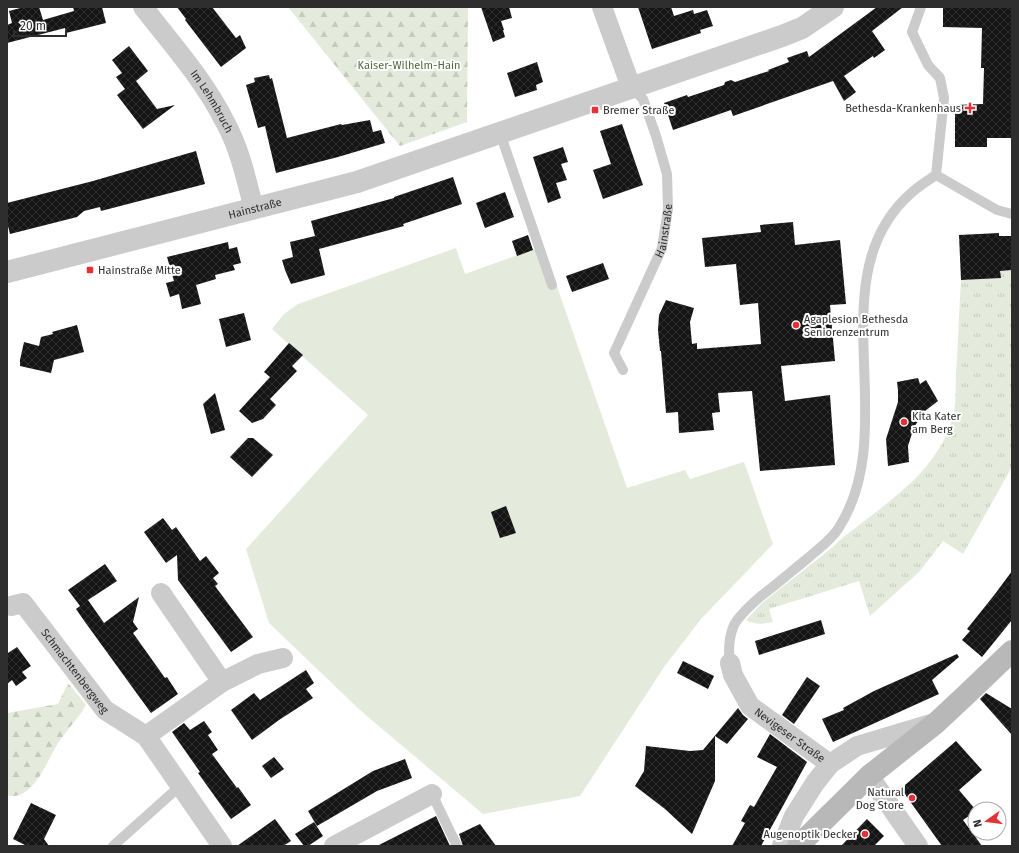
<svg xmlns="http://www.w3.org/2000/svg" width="1019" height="853" font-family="'Fira Sans',sans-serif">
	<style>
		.grass { fill: url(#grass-tufts) }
		.forest { fill: url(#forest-firs) }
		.green { fill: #e4ebdc }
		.building { fill: url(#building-cross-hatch) }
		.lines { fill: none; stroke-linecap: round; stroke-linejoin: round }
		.service { stroke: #cbcbcb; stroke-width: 10 }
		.minor { stroke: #cbcbcb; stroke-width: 20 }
		.tertiary { stroke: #cbcbcb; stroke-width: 22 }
		.secondary { stroke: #b8b8b8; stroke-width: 22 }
		.poi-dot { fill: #e33237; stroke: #fff; stroke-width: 1.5 }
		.labels { text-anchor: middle; stroke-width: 4; stroke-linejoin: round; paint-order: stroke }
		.park-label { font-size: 11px; fill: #4f693c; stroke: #fff }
		.street-label { font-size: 11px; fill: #2e2e2e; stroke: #fff }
		.poi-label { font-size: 11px; fill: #2e2e2e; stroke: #fff; text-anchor: start }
	</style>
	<defs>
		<pattern id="grass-tufts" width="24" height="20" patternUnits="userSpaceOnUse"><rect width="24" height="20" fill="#e4ebdc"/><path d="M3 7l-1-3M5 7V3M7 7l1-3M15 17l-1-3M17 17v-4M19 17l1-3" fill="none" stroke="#c4cabd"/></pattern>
		<pattern id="forest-firs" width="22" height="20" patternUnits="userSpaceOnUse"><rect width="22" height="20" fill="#e4ebdc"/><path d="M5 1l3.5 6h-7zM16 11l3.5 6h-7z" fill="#c4cabd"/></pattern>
		<pattern id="building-cross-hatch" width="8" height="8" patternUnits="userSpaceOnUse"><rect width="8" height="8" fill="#151515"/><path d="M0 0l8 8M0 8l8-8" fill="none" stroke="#2f2f2f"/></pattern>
	</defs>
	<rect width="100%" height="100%" fill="#fff"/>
	<path class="grass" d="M 1012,270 L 1012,467 L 963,554 L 943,541 L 919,572 L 870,616 L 859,581 L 769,609 L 773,622 C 763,624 755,625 746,620 L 762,603 L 833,547 C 842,537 853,530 863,522 C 882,508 900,493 917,477 C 931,462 947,440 952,420 C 957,405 955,390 956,375 C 958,343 959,312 961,280 L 1000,278 L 1000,271 Z"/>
	<g class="forest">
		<polygon points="288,7 468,7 467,122 400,146"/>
		<path d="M 68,683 L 86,705 C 79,717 69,728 60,740 C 48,757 34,803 7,795 L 7,713 L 58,704 Z"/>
	</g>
	<polygon class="green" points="543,246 627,488 685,470 690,479 744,462 773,544 701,619 664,667 580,796 483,814 361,711 269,623 246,549 368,415 272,329 284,314 298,304 456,248 465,274"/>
	<g class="building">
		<polygon points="24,7 39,7 43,20 74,11 73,7 102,7 106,23 66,33 65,28 7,43 7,25 12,23 9,11"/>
		<polygon points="177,7 212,7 236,38 240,35 246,48 221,67 185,20 186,19"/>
		<polygon points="481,7 509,7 512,18 501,21 504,30 503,30 505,37 493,42"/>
		<polygon points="638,7 671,7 674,16 693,10 694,14 707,10 713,26 700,30 701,33 652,49"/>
		<polygon points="877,7 903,7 872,31 885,50 874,58 873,56 844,76 856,92 844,101 833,81 733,116 731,110 673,130 664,103 687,95 688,97 724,85 725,82 731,80 735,82 769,71 768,70 789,62 787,58 807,51 809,57"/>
		<polygon points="943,7 1012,7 1012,138 987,138 987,147 955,147 955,105 983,104 984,68 981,68 982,28 943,27"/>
		<polygon points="129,46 148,71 136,81 157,109 175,105 143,129 117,95 125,89 116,77 122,73 112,60"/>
		<polygon points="537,62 543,82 536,85 537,90 515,97 507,73"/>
		<polygon points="269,75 270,79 272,78 287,138 341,124 342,125 370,120 373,132 381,130 385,143 338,157 276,173 265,126 258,128 246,85 255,82 254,78"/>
		<polygon points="622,124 643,185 603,199 593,170 611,164 600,131"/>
		<polygon points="563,147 568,162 561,164 567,180 556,183 561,198 548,203 533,157"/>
		<polygon points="196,151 205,184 101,211 100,207 84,211 77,217 10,234 7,222 7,203 93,181"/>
		<polygon points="453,177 462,204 403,224 404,226 319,249 325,275 291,284 285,270 282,260 293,257 290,242 315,236 311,221 394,198 394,197"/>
		<polygon points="505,192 514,217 485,228 476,203"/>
		<polygon points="793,222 795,245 840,240 846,304 830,305 835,361 781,366 785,401 830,395 835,465 760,471 752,391 718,393 720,412 712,413 714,430 679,433 678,412 666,413 661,351 660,351 658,330 659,315 666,300 694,308 690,322 692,344 697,343 697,349 761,344 758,303 740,305 736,264 705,267 702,238 761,232 760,225"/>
		<polygon points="999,233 999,236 1012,236 1012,270 1000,271 1001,278 961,280 959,235"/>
		<polygon points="528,235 533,250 517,256 512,241"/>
		<polygon points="228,242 229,249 237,247 241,263 233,265 235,270 215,275 216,279 196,285 201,304 182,309 179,294 170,297 166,283 174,281 167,257"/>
		<polygon points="603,263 609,279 572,292 566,276"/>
		<polygon points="244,313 251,340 226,347 219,319"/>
		<polygon points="77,325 84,352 54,360 51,373 20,366 20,360 24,342 39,346 41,337 53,334 52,332"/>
		<polygon points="289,343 303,355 292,366 297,371 270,399 276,405 263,419 252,423 239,411 270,377 264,372"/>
		<polygon points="918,378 920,384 926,380 938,401 925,411 914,427 908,446 909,462 888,466 886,439 898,402 898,390 897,382"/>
		<polygon points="215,393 225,430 211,434 203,404"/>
		<polygon points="248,438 253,438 273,455 252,477 230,457"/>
		<polygon points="506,506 516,533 500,538 491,512"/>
		<polygon points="163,518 172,530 176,527 200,561 206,556 219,573 213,578 218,584 215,586 253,637 231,652 178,580 177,555 166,563 144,532"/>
		<polygon points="105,564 117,581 88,600 104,623 139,597 133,622 138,629 133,633 165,678 167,677 178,694 151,713 85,622 76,609 80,606 68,590"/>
		<polygon points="1012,571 1012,620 982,657 962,640 970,631 967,629 995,594"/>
		<polygon points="821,620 825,634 759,655 755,641"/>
		<polygon points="17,647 31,666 22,672 27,678 16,686 12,680 7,684 7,651 8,653"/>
		<polygon points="957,654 959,657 932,680 939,694 833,742 822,719 844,710 843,708 874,691"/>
		<polygon points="683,661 714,676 708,689 677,673"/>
		<polygon points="306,670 314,683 306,689 313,698 279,720 252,740 231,710 254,693 260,700"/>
		<polygon points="807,677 820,686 794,724 782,715"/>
		<polygon points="986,693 1012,709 1012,735 980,699"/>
		<polygon points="738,708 743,715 748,719 727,744 715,736 715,781 692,834 665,809 635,786 644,771 646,746 690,751 703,750"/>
		<polygon points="204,721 212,732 208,735 218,750 212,754 237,788 238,787 251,805 231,819 198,773 200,772 172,732 184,723 190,730"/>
		<polygon points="770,734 807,762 761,846 732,846 745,823 741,821 750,805 754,807 777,767 757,757"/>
		<polygon points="956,741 982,770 959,790 975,809 975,812 963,820 982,846 942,846 904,793 905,785"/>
		<polygon points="274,757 284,769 271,778 262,766"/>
		<polygon points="405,759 412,778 377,791 317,826 308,811 373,771"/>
		<polygon points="31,803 56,815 44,839 49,846 27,846 13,839"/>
		<polygon points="436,816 450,846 377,846"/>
		<polygon points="275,819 291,841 283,846 237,846"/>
		<polygon points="867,819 884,836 874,846 841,846"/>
		<polygon points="314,822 323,836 308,846 304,846 295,834"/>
		<polygon points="480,824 496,846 463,846 459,834"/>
	</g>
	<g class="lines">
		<g class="service">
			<polyline points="500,133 552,285"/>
			<polyline points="936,175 997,210 1012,214"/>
			<path id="s1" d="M 623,370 L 614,353 L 662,248 L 668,209 L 667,174 L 656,136 L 643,99 L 632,88"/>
			<path d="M 730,663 C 728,650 729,637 734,625 C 740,614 752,604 761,596 C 777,584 792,571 808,558 C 818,549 831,540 838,529 C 904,429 817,279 909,195 C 917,187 927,181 936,175 L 944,98 L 940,78 L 928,65 L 912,32 L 921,7"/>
			<polyline points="432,794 457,846"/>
			<polyline points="113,846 180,786"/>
		</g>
		<g class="minor">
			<path id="s2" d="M 143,7 C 172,44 204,80 225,122 C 240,149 246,179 254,209"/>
			<polyline points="602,7 631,87"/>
			<polyline points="161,593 222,682"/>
			<path id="s3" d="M 11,606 L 23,603 L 105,710 L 146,736 L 222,846"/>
			<path id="s4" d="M 730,663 L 733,675 L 750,706 L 830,764"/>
			<polyline points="146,736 222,682 258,664 283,658"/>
			<polyline points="869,776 918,846"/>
			<polyline points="334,846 432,794"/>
			<polyline points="782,846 794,816 815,783 830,764 857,746 934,723"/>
		</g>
		<path class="tertiary" id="s5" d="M 7,272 L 357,182 L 782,36 L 802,28 L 833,7"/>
		<polyline class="secondary" points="798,846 869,776 936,723 968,693 1012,651"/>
	</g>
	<g class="poi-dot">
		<path d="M968 102h4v4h4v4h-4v4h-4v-4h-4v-4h4z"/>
		<rect x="591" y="106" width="8" height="8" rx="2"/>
		<rect x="86" y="266" width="8" height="8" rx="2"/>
		<circle cx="796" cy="325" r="4"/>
		<circle cx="904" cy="422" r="4"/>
		<circle cx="912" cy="798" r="4"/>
		<circle cx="865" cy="834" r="4"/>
	</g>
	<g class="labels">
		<g class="park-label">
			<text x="409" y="69">Kaiser-Wilhelm-Hain</text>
		</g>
		<g class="street-label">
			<text dy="4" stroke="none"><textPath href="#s2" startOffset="117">Im Lehmbruch</textPath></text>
			<text dy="4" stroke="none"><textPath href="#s5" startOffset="256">Hainstraße</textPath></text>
			<text dy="4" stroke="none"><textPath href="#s1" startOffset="152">Hainstraße</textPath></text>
			<text dy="4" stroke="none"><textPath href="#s3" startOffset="98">Schmachtenbergweg</textPath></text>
			<text dy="4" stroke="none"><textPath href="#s4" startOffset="97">Nevigeser Straße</textPath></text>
		</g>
		<g class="poi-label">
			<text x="961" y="112" text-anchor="end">Bethesda-Krankenhaus</text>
			<text x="603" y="114">Bremer Straße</text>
			<text x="98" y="274">Hainstraße Mitte</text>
			<text x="804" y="323">Agaplesion Bethesda<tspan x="804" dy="13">Seniorenzentrum</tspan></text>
			<text x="912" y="420">Kita Kater<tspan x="912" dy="13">am Berg</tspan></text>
			<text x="904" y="796" text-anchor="end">Natural<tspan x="904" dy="13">Dog Store</tspan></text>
			<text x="857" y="838" text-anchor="end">Augenoptik Decker</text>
		</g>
	</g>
	<rect width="1019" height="853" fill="none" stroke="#2e2e2e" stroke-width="16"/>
	<g transform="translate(987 821) rotate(256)"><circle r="19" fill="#ffffff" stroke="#ababab"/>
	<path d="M0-3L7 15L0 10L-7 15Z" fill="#e33237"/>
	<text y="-6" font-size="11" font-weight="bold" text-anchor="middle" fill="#2e2e2e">N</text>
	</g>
	<path d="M14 30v6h52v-6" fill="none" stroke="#2e2e2e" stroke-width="2"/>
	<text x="20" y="30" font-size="12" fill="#2e2e2e" stroke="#ffffff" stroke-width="3" paint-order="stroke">20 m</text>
</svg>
